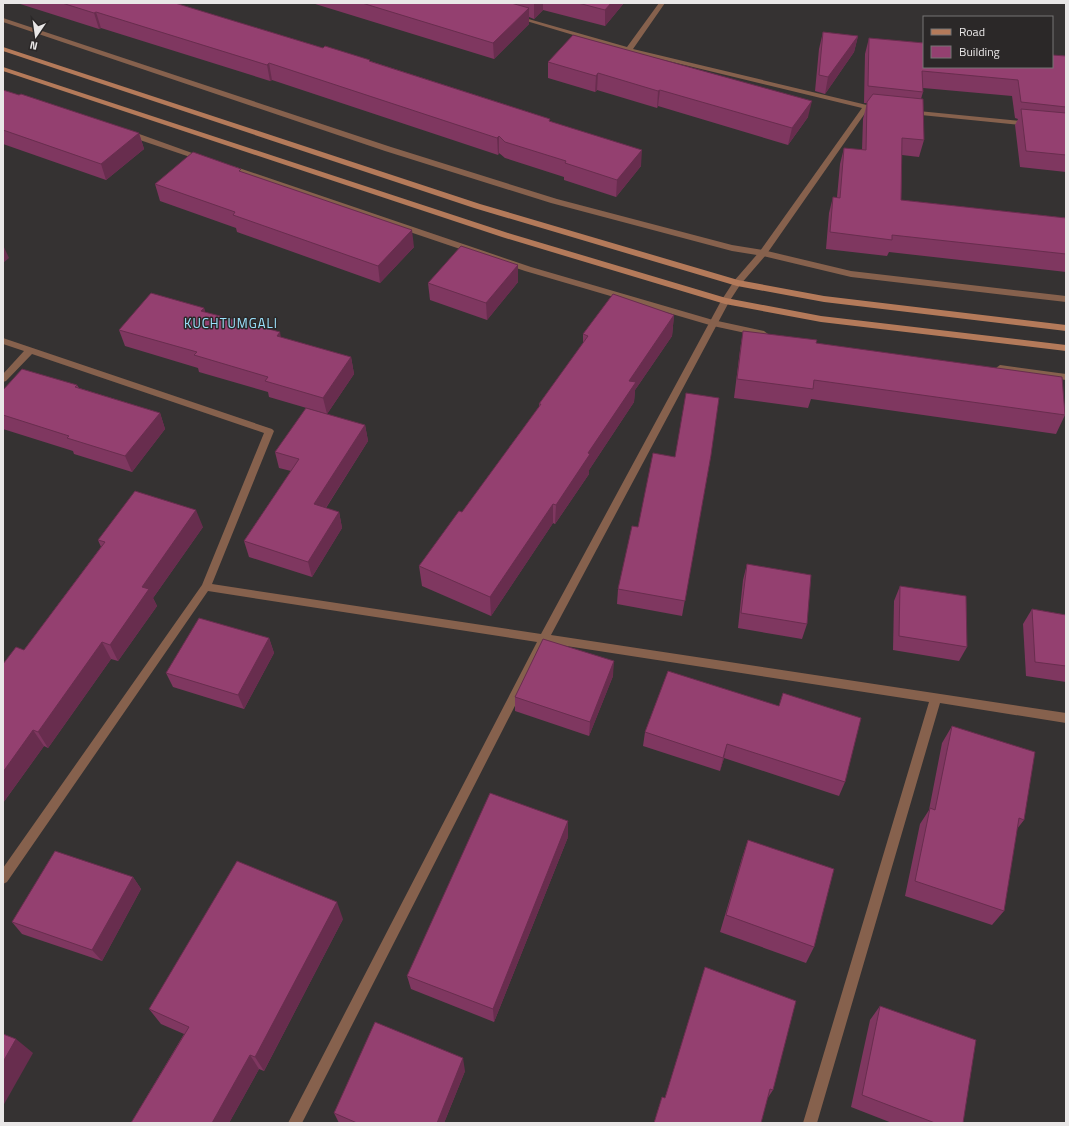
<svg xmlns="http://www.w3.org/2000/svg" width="1069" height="1126" font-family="'Titillium Web',sans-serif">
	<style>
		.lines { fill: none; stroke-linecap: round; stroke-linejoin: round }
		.lane { fill: #86614d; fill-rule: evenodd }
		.street { fill: #86614d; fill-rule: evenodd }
		.secondary { fill: #b47a5a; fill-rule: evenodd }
		.wall { fill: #7f3760 }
		.shaded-wall { fill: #682d4e }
		.building { fill: #944070; stroke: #682d4e }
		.labels { text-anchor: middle; stroke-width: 3; stroke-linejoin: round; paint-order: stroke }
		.quarter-label { font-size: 13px; letter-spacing: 1px; fill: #9be3fd; stroke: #2b2828 }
	</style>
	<rect width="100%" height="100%" fill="#353232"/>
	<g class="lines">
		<g class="lane">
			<polygon points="3,18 391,147 557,199 732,245 763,250 851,271 1066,296 1066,302 851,277 763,256 732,251 551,203 385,151 3,22"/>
			<polygon points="125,131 131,131 206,158 205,160 199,160 125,135"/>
			<polygon points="227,166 233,166 531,267 713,320 764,331 768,334 764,337 713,326 525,271 227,170"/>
			<polygon points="1000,365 1066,374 1066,380 997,370 996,368"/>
		</g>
		<g class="street">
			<polygon points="659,3 665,3 633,49 871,106 875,108 871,110 868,109 766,255 740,285 729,302 551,635 1066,713 1066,723 940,703 817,1123 803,1123 929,702 547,643 302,1123 288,1123 537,642 208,591 7,882 3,884 3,868 202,585 264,433 32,354 6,381 3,382 3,374 24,351 3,344 3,338 272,429 274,431 212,584 541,634 721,301 734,281 760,251 862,108 627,51 513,17 518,16 627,47"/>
			<polygon points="908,110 1030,122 1034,124 1030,126 911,114 908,114"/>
		</g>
		<g class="secondary">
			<polygon points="3,47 480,204 738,280 824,296 1066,325 1066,331 824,302 737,286 474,208 3,51"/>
			<polygon points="3,67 508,233 726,298 821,316 1066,345 1066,351 821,322 725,304 502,237 3,71"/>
		</g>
	</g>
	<g class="wall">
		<polygon points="17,3 175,3 323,48 370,61 550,119 550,121 641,166 616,197 564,180 564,177 505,158 499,153 498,155 272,80 270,81 101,28 99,29"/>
		<polygon points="312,3 624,3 605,26 543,10 534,19 529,17 529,24 494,59"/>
		<polygon points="823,32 858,36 854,52 825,94 815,91 819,49"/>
		<polygon points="869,38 1066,56 1066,172 1020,167 1015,125 1018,119 1015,118 1012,96 923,88 923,92 921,99 924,140 919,157 902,155 901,200 1066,218 1066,272 889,252 887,256 826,249 829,213 833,197 837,197 840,164 844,148 862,150 863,119 867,103 864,103 865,54"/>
		<polygon points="548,62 808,117 788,145 658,106 657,108 597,90 595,92 548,78"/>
		<polygon points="3,90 139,133 144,149 106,180 3,144"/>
		<polygon points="242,172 414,247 380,283 237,232 236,228 160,201 155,184"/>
		<polygon points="518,265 518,282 487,320 430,300 428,283"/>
		<polygon points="204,308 205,312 281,338 351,357 354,374 327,414 269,397 268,392 199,372 198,368 125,346 119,330"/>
		<polygon points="674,315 672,336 635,390 634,402 589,470 589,474 555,524 553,523 491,616 422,586 419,566 462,512 539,407 539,404 583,344 583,334"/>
		<polygon points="743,331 816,343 1065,415 1056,434 811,399 808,408 734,398 740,350"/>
		<polygon points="77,385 79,388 160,413 165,429 132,472 74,454 73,451 3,429 3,390"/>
		<polygon points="365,425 368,441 326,508 339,512 342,528 312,577 249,557 244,541 291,471 279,468 275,452"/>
		<polygon points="711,455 682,616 617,604 618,589 638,527 675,457"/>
		<polygon points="203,527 153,598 157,606 118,661 111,659 48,748 44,746 3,803 24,650 101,547 98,540"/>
		<polygon points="747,564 807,624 802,639 738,628 743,580"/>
		<polygon points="900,586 967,647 959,661 893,650 894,601"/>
		<polygon points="1032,609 1066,615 1066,682 1026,676 1023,624"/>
		<polygon points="269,638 274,653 244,709 173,687 166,673"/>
		<polygon points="668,671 845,782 839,796 724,758 720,771 643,746 645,732"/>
		<polygon points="613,676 589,736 515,711 515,697"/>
		<polygon points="952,726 1024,820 1017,829 1004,911 992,925 905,896 920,824 929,810 942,743"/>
		<polygon points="568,837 494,1022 411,989 407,976"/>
		<polygon points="748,840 814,947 806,963 720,932 742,858"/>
		<polygon points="133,877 141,889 102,961 22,934 12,922"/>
		<polygon points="343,919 264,1071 259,1069 229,1123 131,1123 184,1034 161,1024 149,1009"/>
		<polygon points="705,967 773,1090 767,1099 761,1123 654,1123 662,1097 665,1098"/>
		<polygon points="880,1006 963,1123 892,1123 851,1107 870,1020"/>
		<polygon points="465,1071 444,1123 339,1123 334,1113"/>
	</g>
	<g class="shaded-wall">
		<polygon points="534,3 543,3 543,10 534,19"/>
		<polygon points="611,3 624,3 605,26 605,10"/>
		<polygon points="529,8 529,24 494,59 493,43"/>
		<polygon points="96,12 101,28 99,29 94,13"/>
		<polygon points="858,36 854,52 825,94 828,77"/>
		<polygon points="269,63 272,80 270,81 267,65"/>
		<polygon points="598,73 597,90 595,92 596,76"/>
		<polygon points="660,90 658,106 657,108 658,91"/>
		<polygon points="812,101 808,117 788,145 792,128"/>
		<polygon points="139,133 144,149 106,180 101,164"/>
		<polygon points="499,136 499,153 498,155 497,138"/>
		<polygon points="642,150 641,166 616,197 617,180"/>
		<polygon points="412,230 414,247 380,283 378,266"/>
		<polygon points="3,245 9,258 3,263"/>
		<polygon points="518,265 518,282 487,320 486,303"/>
		<polygon points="204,308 209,324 201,311"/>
		<polygon points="674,315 672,336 635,390 634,402 589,470 589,474 555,524 556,505 588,453 629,381"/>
		<polygon points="280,332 283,349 277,336"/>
		<polygon points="351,357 354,374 327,414 323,398"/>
		<polygon points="160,413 165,429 132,472 125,456"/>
		<polygon points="365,425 368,441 318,520 314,504"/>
		<polygon points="553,504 553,523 491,616 490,597"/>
		<polygon points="196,510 203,527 153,598 157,606 118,661 110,645 142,587"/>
		<polygon points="339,512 342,528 312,577 308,562"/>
		<polygon points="269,638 274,653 244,709 238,695"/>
		<polygon points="102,642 111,659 48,748 38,732"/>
		<polygon points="614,661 613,676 589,736 590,722"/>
		<polygon points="33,730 44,746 3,803 3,772"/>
		<polygon points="727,744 724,758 720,771 723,758"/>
		<polygon points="568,821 568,837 494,1022 493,1009"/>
		<polygon points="133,877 141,889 102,961 92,950"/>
		<polygon points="337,902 343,919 264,1071 255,1057"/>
		<polygon points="16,1039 33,1053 3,1106 3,1062"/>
		<polygon points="250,1055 259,1069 229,1123 212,1123"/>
		<polygon points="463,1058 465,1071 444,1123 437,1123"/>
	</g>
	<g class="building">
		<polygon points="62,3 175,3 323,48 325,46 370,60 369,61 550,119 549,121 642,150 617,180 565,163 566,161 505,142 499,136 497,138 269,63 267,65 96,12 94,13"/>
		<polygon points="362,3 511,3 529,8 493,43"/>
		<polygon points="578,3 611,3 605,10"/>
		<polygon points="823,32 858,36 828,77 819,75"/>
		<polygon points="573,35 812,101 792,128 660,90 658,91 598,73 596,76 548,62"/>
		<polygon points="869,38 924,43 924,67 1052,67 1052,55 1066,56 1066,107 1021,102 1018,80 922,71 923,92 868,86"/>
		<polygon points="3,90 19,95 21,94 139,133 101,164 3,130"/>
		<polygon points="873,94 923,99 924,140 902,138 901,200 1066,218 1066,254 892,235 892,240 830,232 833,197 840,198 844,148 866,150 867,102"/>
		<polygon points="1021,109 1066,113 1066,155 1026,151"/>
		<polygon points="193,152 241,169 239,171 412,230 378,266 233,215 235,212 155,184"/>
		<polygon points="461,246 518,265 486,303 428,283"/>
		<polygon points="151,293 204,308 201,311 280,332 277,336 351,357 323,398 265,381 268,377 194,355 197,352 119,330"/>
		<polygon points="613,294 674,315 629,381 636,382 588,453 590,454 556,505 553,504 490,597 419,566 459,511 462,512 541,404 539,404 588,336 583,334"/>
		<polygon points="743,331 817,340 816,343 1062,377 1065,415 814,380 813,389 737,379"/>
		<polygon points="22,369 77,385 75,387 160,413 125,456 67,438 69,436 3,415 3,390"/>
		<polygon points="686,393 719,398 711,455 685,601 618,589 632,526 638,527 653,453 675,457"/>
		<polygon points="306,408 365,425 314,504 339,512 308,562 244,541 299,459 275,452"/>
		<polygon points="135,491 196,510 142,587 149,589 110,645 102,642 38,732 33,730 3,772 3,664 16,647 24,650 105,542 98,540"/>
		<polygon points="747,564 811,575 807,624 741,613"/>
		<polygon points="900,586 966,596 967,647 899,636"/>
		<polygon points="1032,609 1066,615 1066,666 1035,662"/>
		<polygon points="199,618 269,638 238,695 166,673"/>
		<polygon points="543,639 614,661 590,722 515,697"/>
		<polygon points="668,671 779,706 783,693 861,718 845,782 727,744 723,758 645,732"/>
		<polygon points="952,726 1035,752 1024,820 1019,818 1004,911 915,881 930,808 935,810"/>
		<polygon points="490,793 568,821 493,1009 407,976"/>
		<polygon points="748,840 834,869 814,947 726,915"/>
		<polygon points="55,851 133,877 92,950 12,922"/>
		<polygon points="237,861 337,902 255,1057 250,1055 212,1123 131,1123 189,1027 149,1009"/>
		<polygon points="705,967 796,1001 773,1090 770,1089 761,1123 654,1123 662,1097 665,1098"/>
		<polygon points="880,1006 976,1040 963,1123 935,1123 862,1095"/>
		<polygon points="375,1022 463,1058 437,1123 357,1123 334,1113"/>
		<polygon points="3,1034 16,1039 3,1062"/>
	</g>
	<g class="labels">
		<g class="quarter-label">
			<text x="231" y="328">KUCHTUMGALI</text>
		</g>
	</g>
	<rect width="1069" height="1126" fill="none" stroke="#e9e7e7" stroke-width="8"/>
	<rect x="923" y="16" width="130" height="52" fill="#2b2828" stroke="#777474"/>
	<rect x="931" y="29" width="20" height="6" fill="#b47a5a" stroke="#777474"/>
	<text x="959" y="36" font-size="12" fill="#e9e7e7">Road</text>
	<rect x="931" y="46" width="20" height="12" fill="#944070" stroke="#777474"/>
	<text x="959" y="56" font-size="12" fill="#e9e7e7">Building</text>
	<g transform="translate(36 36) rotate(193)" stroke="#2b2828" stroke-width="3" paint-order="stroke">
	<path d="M0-3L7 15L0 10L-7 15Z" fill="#e9e7e7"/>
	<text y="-6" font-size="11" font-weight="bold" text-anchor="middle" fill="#e9e7e7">N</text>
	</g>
</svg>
